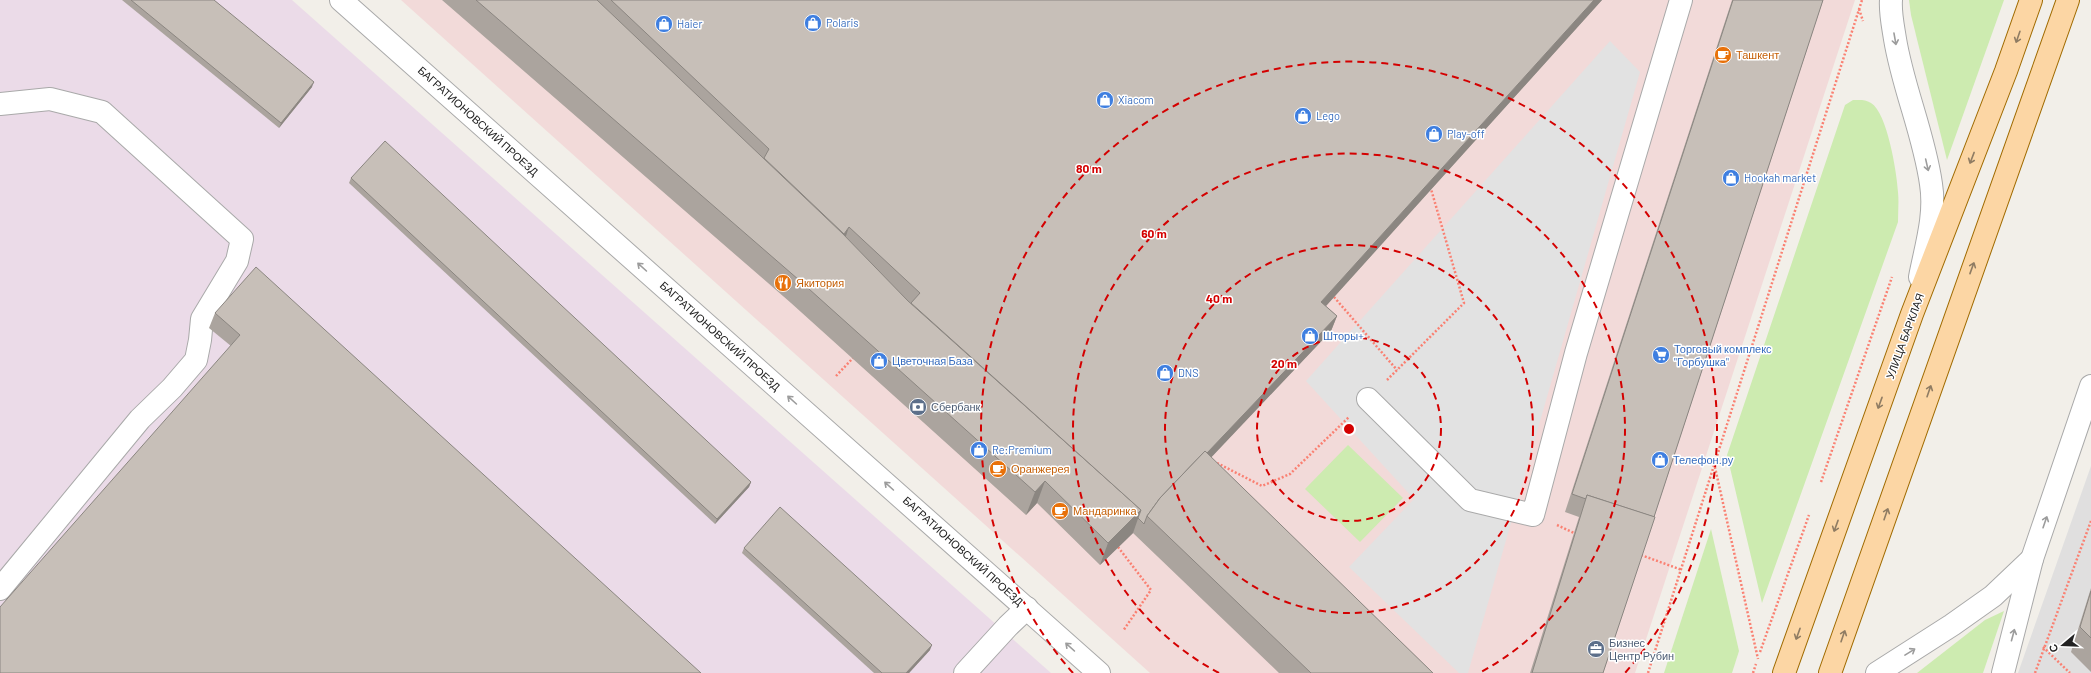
<svg xmlns="http://www.w3.org/2000/svg" width="2091" height="673" font-family="Barlow,sans-serif">
	<style>
		.residential { fill: #e0dfdf }
		.commercial { fill: #f2dad9 }
		.industrial { fill: #ebdbe8 }
		.grass { fill: #cdebb0 }
		.parking { fill: #e2e2e2 }
		.lines { fill: none; stroke-linecap: round; stroke-linejoin: round }
		.minor-casing { stroke: #a9a9a9; stroke-width: 24 }
		.major-casing { stroke: #a06b00; stroke-width: 24 }
		.path { stroke: #fa8072; stroke-width: 2.5; stroke-dasharray: 2 2; stroke-linecap: butt }
		.minor { stroke: #fff; stroke-width: 22 }
		.major { stroke: #fcd6a4; stroke-width: 22 }
		.wall { fill: #aba49e }
		.shaded-wall { fill: #8b8681 }
		.building { fill: #c7bfb8; stroke: #8b8681 }
		.oneway { stroke: #8f7c63 }
		.oneway2 { stroke: #9c9c9c }
		.ring { fill: none; stroke: #d40000; stroke-width: 2; stroke-dasharray: 7 5 }
		.labels { text-anchor: middle; stroke-width: 3; stroke-linejoin: round; paint-order: stroke }
		.shop-label { font-size: 11px; fill: #366cbe; stroke: #fff; text-anchor: start }
		.food-label { font-size: 11px; fill: #c56008; stroke: #fff; text-anchor: start }
		.street-label { font-size: 11px; fill: #222; stroke: #fff }
		.service-label { font-size: 11px; fill: #4e5e75; stroke: #fff; text-anchor: start }
		.centre { fill: #d40000; stroke: #fff; stroke-width: 2 }
		.ring-label { font-size: 12px; text-anchor: middle; font-weight: bold; fill: #d40000; stroke: #fff; stroke-width: 3; stroke-linejoin: round; paint-order: stroke }
	</style>
	<rect width="100%" height="100%" fill="#f2efe9"/>
	<polygon class="residential" points="2091,466 2091,673 2018,673"/>
	<polygon class="commercial" points="401,0 1855,0 1635,673 1150,673"/>
	<polygon class="industrial" points="0,0 292,0 1051,673 0,673"/>
	<g class="grass">
		<polygon points="1909,0 2004,0 1947,160 1911,15"/>
		<path d="M 1853,100 C 1859,100 1865,99 1871,103 C 1887,112 1897,173 1898,192 C 1899,202 1898,212 1898,222 L 1762,603 L 1727,455 L 1845,105 Z"/>
		<polygon points="1348,445 1403,498 1360,542 1305,489"/>
		<polygon points="1711,529 1739,651 1732,673 1664,673"/>
		<polygon points="2004,611 1983,673 1917,673 1985,620"/>
	</g>
	<polygon class="parking" points="1610,41 1640,72 1468,673 1459,673 1349,567 1414,499 1306,381"/>
	<g class="lines">
		<defs>
			<g id="minor">
				<polyline points="341,0 1099,673"/>
				<path d="M 1891,0 C 1890,13 1893,26 1895,39 C 1903,88 1924,134 1931,184 C 1936,215 1926,246 1920,277"/>
				<polyline points="0,104 50,99 102,112 242,239 237,261 202,319 200,340 196,360 172,388 140,419 0,589"/>
				<polyline points="1368,399 1470,500 1533,515 1576,353 1681,0"/>
				<polyline points="965,673 1008,626 1027,608"/>
				<polyline points="1877,673 1952,625 1993,596 2032,559"/>
				<polyline points="2003,673 2032,559 2091,386"/>
			</g>
			<g id="major">
				<polyline points="1784,673 1912,314 2006,71 2031,0"/>
				<polyline points="1830,673 2068,0"/>
			</g>
		</defs>
		<use href="#minor" class="minor-casing"/>
		<use href="#major" class="major-casing"/>
		<g class="path">
			<polyline points="1859,9 1863,21"/>
			<polyline points="1334,297 1397,370"/>
			<polyline points="836,376 853,358"/>
			<polyline points="1387,380 1464,303 1431,189"/>
			<polyline points="1217,463 1262,486 1290,474 1349,417"/>
			<polyline points="1714,463 1758,659"/>
			<polyline points="1821,482 1892,277"/>
			<polyline points="1557,525 1574,533"/>
			<polyline points="1118,547 1151,590 1123,631"/>
			<polyline points="1641,555 1682,570"/>
			<polyline points="2043,647 2070,673"/>
			<polyline points="1760,652 1809,515"/>
			<polyline points="1648,673 1862,0"/>
			<polyline points="1753,673 1756,664"/>
			<polyline points="2035,673 2091,521"/>
		</g>
		<use href="#minor" class="minor"/>
		<use href="#major" class="major"/>
	</g>
	<g class="wall">
		<polygon points="122,0 214,0 312,87 279,128"/>
		<polygon points="442,0 1602,0 1326,306 1337,316 1331,331 1211,457 1433,673 1279,673 1133,533 1100,565 1037,503 1026,515 791,303"/>
		<polygon points="1732,0 1823,0 1603,673 1530,673 1579,517 1565,512"/>
		<polygon points="351,178 751,482 749,487 715,524 349,183"/>
		<polygon points="215,313 701,673 231,346 209,328"/>
		<polygon points="744,548 930,650 909,673 874,673 742,553"/>
		<polygon points="2091,588 2091,672 2071,652"/>
	</g>
	<g class="shaded-wall">
		<polygon points="1594,0 1602,0 1316,317 1321,302"/>
		<polygon points="314,82 312,87 279,128 281,123"/>
		<polygon points="849,227 844,242 840,240"/>
		<polygon points="1337,316 1331,331 1152,520 1157,505"/>
		<polygon points="1045,481 1037,503 1026,515 1035,492"/>
		<polygon points="751,482 749,487 715,524 717,519"/>
		<polygon points="1141,510 1133,533 1100,565 1108,543"/>
		<polygon points="932,645 930,650 909,673 906,673"/>
	</g>
	<g class="building">
		<polygon points="131,0 214,0 314,82 281,123"/>
		<polygon points="476,0 597,0 842,233 908,301 1141,510 1108,543 1045,481 1035,492 799,280"/>
		<polygon points="611,0 1594,0 1321,302 1337,316 1207,453 1205,451 1160,498 1147,516 1144,524 1138,518 1141,510 911,303 920,293 849,227 844,234 764,158 769,149"/>
		<polygon points="1733,0 1823,0 1654,517 1587,495 1586,499 1572,494"/>
		<polygon points="385,141 751,482 717,519 351,178"/>
		<polygon points="256,267 701,673 0,673 0,607 240,335 215,313"/>
		<polygon points="1205,451 1433,673 1311,673 1147,516 1160,498"/>
		<polygon points="1587,495 1655,517 1603,673 1532,673"/>
		<polygon points="780,507 932,645 906,673 882,673 744,548"/>
		<polygon points="2091,591 2091,638 2080,627"/>
	</g>
	<defs><path id="oneway-shaft" d="M-6 0H5M1.5-3L5.5 0L1.5 3" fill="none" stroke-width="1.6" stroke-linecap="round" stroke-linejoin="round"/></defs>
	<g class="oneway">
		<use href="#oneway-shaft" transform="translate(2018 37) rotate(109)"/>
		<use href="#oneway-shaft" transform="translate(1972 158) rotate(111)"/>
		<use href="#oneway-shaft" transform="translate(1972 268) rotate(-70)"/>
		<use href="#oneway-shaft" transform="translate(1929 391) rotate(-71)"/>
		<use href="#oneway-shaft" transform="translate(1880 403) rotate(110)"/>
		<use href="#oneway-shaft" transform="translate(1886 514) rotate(-71)"/>
		<use href="#oneway-shaft" transform="translate(1836 526) rotate(110)"/>
		<use href="#oneway-shaft" transform="translate(1798 634) rotate(110)"/>
		<use href="#oneway-shaft" transform="translate(1843 636) rotate(-71)"/>
	</g>
	<g class="oneway2">
		<use href="#oneway-shaft" transform="translate(1895 39) rotate(80)"/>
		<use href="#oneway-shaft" transform="translate(1927 165) rotate(77)"/>
		<use href="#oneway-shaft" transform="translate(642 267) rotate(-138)"/>
		<use href="#oneway-shaft" transform="translate(792 400) rotate(-138)"/>
		<use href="#oneway-shaft" transform="translate(889 486) rotate(-138)"/>
		<use href="#oneway-shaft" transform="translate(2045 522) rotate(-71)"/>
		<use href="#oneway-shaft" transform="translate(2013 635) rotate(-75)"/>
		<use href="#oneway-shaft" transform="translate(1070 647) rotate(-138)"/>
		<use href="#oneway-shaft" transform="translate(1910 652) rotate(-32)"/>
	</g>
	<g class="ring">
		<circle cx="1349" cy="429" r="92"/>
		<circle cx="1349" cy="429" r="184"/>
		<path d="M1219 673A276 276 0 1 1 1479 673"/>
		<path d="M1073 673A368 368 0 1 1 1625 673"/>
	</g>
	<defs>
		<symbol id="shop-disc" viewBox="-11 -11 22 22"><circle r="9.5" fill="#3f7fe0" stroke="#fff"/><path d="M-5-2.5h2.3a2.7 3.5 0 0 1 5.4 0H5L5.5 6h-11ZM-1.5-2.5h3a1.5 2.3 0 0 0-3 0Z" fill="#fff"/></symbol>
		<symbol id="cafe-disc" viewBox="-11 -11 22 22"><circle r="9.5" fill="#e8710a" stroke="#fff"/><path d="M-5.5-4.5H6V0H3Q3 3.5 0 3.5H-2.5Q-5.5 3.5-5.5 0ZM3-3.2v2h1.7v-2ZM-6 4.5H4V6H-6Z" fill="#fff"/></symbol>
		<symbol id="restaurant-disc" viewBox="-11 -11 22 22"><circle r="9.5" fill="#e8710a" stroke="#fff"/><path d="M-5-6h1v4h1v-4h1v4h1v-4h1v5L-1.5 .5V6h-2V.5L-5-1ZM5-6V6H3V1.5H1.5Q1.5-4 5-6Z" fill="#fff"/></symbol>
		<symbol id="supermarket-disc" viewBox="-11 -11 22 22"><circle r="9.5" fill="#3f7fe0" stroke="#fff"/><path d="M-6-5.5h2.5l.6 2H6L4.5 2H-2.5L-4.4-4H-6ZM-1.5 3.2a1.3 1.3 0 1 0 .1 0ZM3 3.2a1.3 1.3 0 1 0 .1 0Z" fill="#fff"/></symbol>
		<symbol id="bank-disc" viewBox="-11 -11 22 22"><circle r="9.5" fill="#5c6f8a" stroke="#fff"/><path d="M-6-4H6V4H-6ZM0-2.3a2.3 2.3 0 1 0 0 4.6a2.3 2.3 0 1 0 0-4.6Z" fill="#fff"/></symbol>
		<symbol id="office-disc" viewBox="-11 -11 22 22"><circle r="9.5" fill="#5c6f8a" stroke="#fff"/><path d="M-6-3h4V-5.5h4V-3h4V5H-6ZM-1-4.5V-3h2v-1.5ZM-6 0V1H6V0Z" fill="#fff"/></symbol>
	</defs>
	<g fill-rule="evenodd">
		<use href="#shop-disc" x="803" y="13" width="20" height="20"/>
		<use href="#shop-disc" x="654" y="14" width="20" height="20"/>
		<use href="#cafe-disc" x="1713" y="45" width="20" height="20"/>
		<use href="#shop-disc" x="1095" y="90" width="20" height="20"/>
		<use href="#shop-disc" x="1293" y="106" width="20" height="20"/>
		<use href="#shop-disc" x="1424" y="124" width="20" height="20"/>
		<use href="#shop-disc" x="1721" y="168" width="20" height="20"/>
		<use href="#restaurant-disc" x="773" y="273" width="20" height="20"/>
		<use href="#shop-disc" x="1300" y="326" width="20" height="20"/>
		<use href="#supermarket-disc" x="1651" y="345" width="20" height="20"/>
		<use href="#shop-disc" x="869" y="351" width="20" height="20"/>
		<use href="#shop-disc" x="1155" y="363" width="20" height="20"/>
		<use href="#bank-disc" x="908" y="397" width="20" height="20"/>
		<use href="#shop-disc" x="969" y="440" width="20" height="20"/>
		<use href="#shop-disc" x="1650" y="450" width="20" height="20"/>
		<use href="#cafe-disc" x="988" y="459" width="20" height="20"/>
		<use href="#cafe-disc" x="1050" y="501" width="20" height="20"/>
		<use href="#office-disc" x="1586" y="639" width="20" height="20"/>
	</g>
	<g class="labels">
		<g class="shop-label">
			<text x="826" y="27">Polaris</text>
			<text x="677" y="28">Haier</text>
			<text x="1118" y="104">Xiacom</text>
			<text x="1316" y="120">Lego</text>
			<text x="1447" y="138">Play-off</text>
			<text x="1744" y="182">Hookah market</text>
			<text x="1323" y="340">Шторы+</text>
			<text x="1674" y="353">Торговый комплекс<tspan x="1674" dy="13">"Горбушка"</tspan></text>
			<text x="892" y="365">Цветочная База</text>
			<text x="1178" y="377">DNS</text>
			<text x="992" y="454">Re:Premium</text>
			<text x="1673" y="464">Телефон.ру</text>
		</g>
		<g class="food-label">
			<text x="1736" y="59">Ташкент</text>
			<text x="796" y="287">Якитория</text>
			<text x="1011" y="473">Оранжерея</text>
			<text x="1073" y="515">Мандаринка</text>
		</g>
		<g class="street-label">
			<text transform="translate(478 121) rotate(42)" y="4">БАГРАТИОНОВСКИЙ ПРОЕЗД</text>
			<text transform="translate(720 336) rotate(42)" y="4">БАГРАТИОНОВСКИЙ ПРОЕЗД</text>
			<text transform="translate(1905 336) rotate(-70)" y="4">УЛИЦА БАРКЛАЯ</text>
			<text transform="translate(963 551) rotate(42)" y="4">БАГРАТИОНОВСКИЙ ПРОЕЗД</text>
		</g>
		<g class="service-label">
			<text x="931" y="411">Сбербанк</text>
			<text x="1609" y="647">Бизнес<tspan x="1609" dy="13">Центр Рубин</tspan></text>
		</g>
	</g>
	<circle cx="1349" cy="429" r="6" class="centre"/>
	<g class="ring-label">
		<text x="1089" y="173">80 m</text>
		<text x="1154" y="238">60 m</text>
		<text x="1219" y="303">40 m</text>
		<text x="1284" y="368">20 m</text>
	</g>
	<g transform="translate(2063 645) rotate(251)" stroke="#ffffff" stroke-width="3" paint-order="stroke">
	<path d="M0-3L7 15L0 10L-7 15Z" fill="#222222"/>
	<text y="-6" font-size="11" font-weight="bold" text-anchor="middle" fill="#222222">С</text>
	</g>
</svg>
